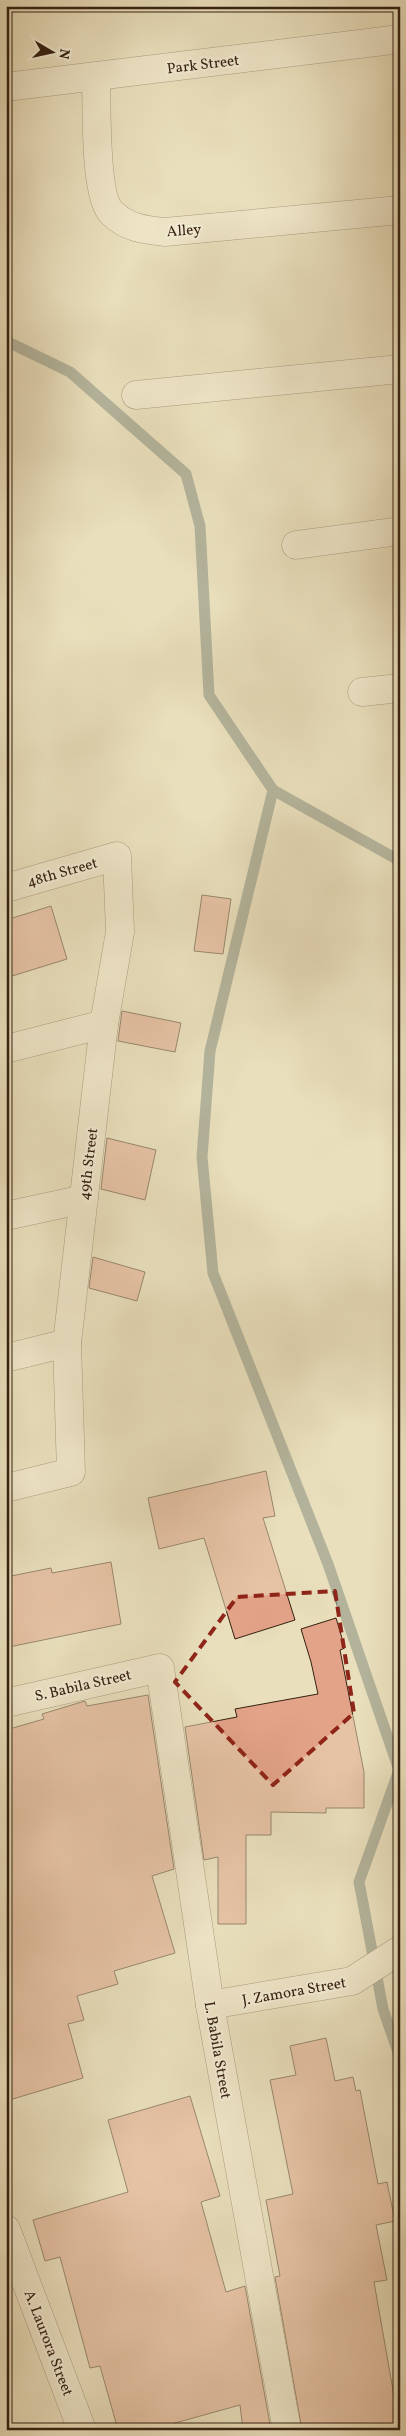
<svg xmlns="http://www.w3.org/2000/svg" width="406" height="2436" font-family="Vollkorn,serif">
	<style>
		.lines { fill: none; stroke-linecap: round; stroke-linejoin: round }
		.stream { stroke: #717e74; stroke-width: 11 }
		.building { fill: #e3a389; stroke: #352010 }
		.minor-casing { stroke: #62503b; stroke-width: 29 }
		.minor { stroke: #f1ead3; stroke-width: 28 }
		.marked { fill: none; stroke: #8f2418; stroke-width: 4; stroke-dasharray: 10 6; stroke-linejoin: round }
		.labels { text-anchor: middle; stroke-width: 4.5; stroke-linejoin: round; paint-order: stroke }
		.street-label { font-size: 15px; fill: #352010; stroke: #f1ead3 }
	</style>
	<rect width="100%" height="100%" fill="#e9dfbc"/>
	<filter id="stains"><feTurbulence type="fractalNoise" baseFrequency=".004" numOctaves="4"/><feColorMatrix values="0 0 0 0 .2 0 0 0 0 .09 0 0 0 0 .02 0 0 0 .5 -.17"/></filter>
	<radialGradient id="worn" r=".72"><stop offset=".6" stop-color="#630" stop-opacity="0"/><stop offset="1" stop-color="#630" stop-opacity=".3"/></radialGradient>
	<g class="lines">
		<g class="stream">
			<polyline points="6,341 70,372 186,474 200,526 209,695 273,790 400,861"/>
			<polyline points="273,790 210,1051 202,1157 213,1273 328,1564 399,1770 359,1882 383,2009 400,2058"/>
		</g>
	</g>
	<g class="building">
		<polygon points="202,895 231,899 223,954 194,951"/>
		<polygon points="51,906 67,959 12,976 6,958 6,920"/>
		<polygon points="122,1011 181,1023 175,1052 118,1041"/>
		<polygon points="107,1138 156,1150 145,1200 101,1189"/>
		<polygon points="93,1257 145,1272 137,1301 89,1288"/>
		<polygon points="266,1471 275,1516 263,1518 295,1620 235,1639 204,1538 159,1549 148,1498"/>
		<polygon points="111,1562 121,1624 9,1647 6,1632 6,1577 51,1568 52,1573"/>
		<polygon points="336,1618 345,1648 340,1650 364,1772 364,1808 326,1808 326,1813 271,1812 271,1835 246,1835 246,1924 218,1924 218,1857 204,1860 185,1727 237,1717 235,1709 318,1694 311,1662 301,1629"/>
		<polygon points="148,1695 174,1869 152,1876 175,1953 114,1971 118,1984 77,1996 84,2020 68,2024 83,2078 6,2101 6,1730 44,1719 42,1714 85,1701 87,1706"/>
		<polygon points="326,2038 335,2081 353,2077 356,2091 360,2090 378,2184 387,2182 395,2221 376,2225 387,2280 374,2282 400,2430 302,2430 275,2277 280,2276 266,2200 293,2194 270,2080 296,2075 290,2046"/>
		<polygon points="190,2096 220,2196 201,2202 226,2292 245,2286 271,2430 243,2430 240,2405 175,2423 177,2430 118,2430 100,2366 90,2368 60,2257 45,2261 33,2220 128,2192 108,2120"/>
	</g>
	<g class="lines">
		<defs>
			<g id="minor">
				<path d="M 96,77 C 97,104 94,197 112,213 C 127,228 145,230 165,232 L 400,210"/>
				<polyline points="6,87 400,39"/>
				<polyline points="136,395 400,369"/>
				<polyline points="296,545 400,531"/>
				<polyline points="362,692 400,688"/>
				<polyline points="6,888 117,856 120,932 104,1024 67,1343 71,1472 6,1488"/>
				<polyline points="6,1049 104,1024"/>
				<polyline points="6,1216 84,1199"/>
				<polyline points="6,1358 67,1343"/>
				<polyline points="6,1703 160,1668 210,2005 287,2430"/>
				<polyline points="210,2005 352,1981 400,1950"/>
				<polyline points="6,2229 82,2430"/>
			</g>
		</defs>
		<use href="#minor" class="minor-casing"/>
		<use href="#minor" class="minor"/>
	</g>
	<path d="M0 0H406V2436H0ZM 335,1591 L 354,1713 L 273,1785 L 175,1682 L 237,1597 Z" fill="#e9dfbc" fill-opacity=".55" fill-rule="evenodd"/>
	<path class="marked" d="M 335,1591 L 354,1713 L 273,1785 L 175,1682 L 237,1597 Z"/>
	<g class="labels">
		<g class="street-label">
			<text transform="translate(203 64) rotate(-7)" y="5">Park Street</text>
			<text transform="translate(184 230) rotate(-4)" y="5">Alley</text>
			<text transform="translate(62 872) rotate(-16)" y="5">48th Street</text>
			<text transform="translate(88 1164) rotate(-83)" y="5">49th Street</text>
			<text transform="translate(83 1685) rotate(-13)" y="5">S. Babila Street</text>
			<text transform="translate(294 1991) rotate(-10)" y="5">J. Zamora Street</text>
			<text transform="translate(218 2050) rotate(80)" y="5">L. Babila Street</text>
			<text transform="translate(49 2343) rotate(69)" y="5">A. Laurora Street</text>
		</g>
	</g>
	<rect width="406" height="2436" fill="none" stroke="#e9dfbc" stroke-width="25"/>
	<rect x="8" y="8" width="391" height="2421" fill="none" stroke="#352010" stroke-width="2.5"/>
	<rect x="12" y="12" width="381" height="2411" fill="none" stroke="#352010"/>
	<g transform="translate(52 52) rotate(99)" stroke="#f1ead3" stroke-width="4" paint-order="stroke">
	<path d="M0-4L9 19L0 12L-9 19Z" fill="#352010"/>
	<text y="-8" font-size="14" font-weight="bold" text-anchor="middle" fill="#352010">N</text>
	</g>
	<rect width="100%" height="100%" filter="url(#stains)"/>
	<rect width="100%" height="100%" fill="url(#worn)"/>
</svg>
